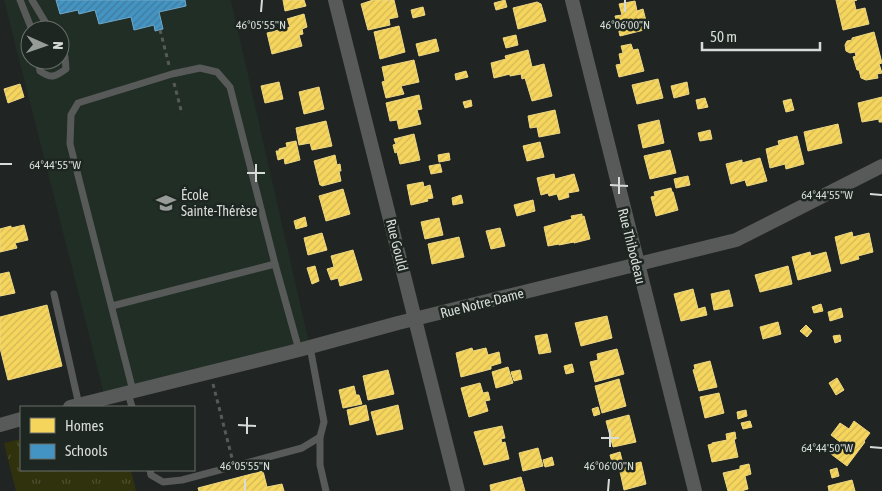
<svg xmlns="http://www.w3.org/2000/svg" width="882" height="491" font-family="'Asap Condensed',sans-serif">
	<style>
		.built { fill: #202e26; fill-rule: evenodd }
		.park { fill: url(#park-tufts) }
		.homes { fill: url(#homes-hatch); stroke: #edd782 }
		.schools { fill: url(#schools-hatch); stroke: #6fa9ca }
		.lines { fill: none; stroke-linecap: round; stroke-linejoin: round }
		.path { stroke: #575a58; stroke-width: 3; stroke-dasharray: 4 4; stroke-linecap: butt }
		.service { stroke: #585a59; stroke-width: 7 }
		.minor { stroke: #585a59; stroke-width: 14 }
		.ticks { fill: none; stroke: #d7dcd9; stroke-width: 2 }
		.labels { text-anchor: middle; stroke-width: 5; stroke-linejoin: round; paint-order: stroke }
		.poi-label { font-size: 14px; fill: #d7dcd9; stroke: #1e2621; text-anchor: start }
		.street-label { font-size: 14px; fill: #d7dcd9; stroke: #1e2621 }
		.ticks-label { font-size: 12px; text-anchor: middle; fill: #d7dcd9; stroke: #1e2621; stroke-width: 5; stroke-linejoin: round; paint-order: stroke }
	</style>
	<defs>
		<pattern id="park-tufts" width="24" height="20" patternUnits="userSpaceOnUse" patternTransform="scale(1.25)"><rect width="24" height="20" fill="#30320d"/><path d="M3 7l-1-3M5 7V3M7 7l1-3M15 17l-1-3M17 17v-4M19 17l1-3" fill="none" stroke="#4d4f30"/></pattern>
		<pattern id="homes-hatch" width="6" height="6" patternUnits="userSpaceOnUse" patternTransform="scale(1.25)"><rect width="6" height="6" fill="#f6d55c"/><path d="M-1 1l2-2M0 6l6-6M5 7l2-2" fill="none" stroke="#d2b857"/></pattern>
		<pattern id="schools-hatch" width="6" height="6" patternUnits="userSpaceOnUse" patternTransform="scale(1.25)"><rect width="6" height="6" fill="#4393c3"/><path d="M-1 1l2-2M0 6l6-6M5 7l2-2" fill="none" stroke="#427b9c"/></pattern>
	</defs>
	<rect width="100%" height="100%" fill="#202422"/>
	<path class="built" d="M 4,0 L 231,0 L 310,347 L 105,398 ZM 30,30 L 60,30 L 60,60 L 30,60 Z"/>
	<polygon class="park" points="21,439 21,470 131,470 136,491 16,491 4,443"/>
	<g class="homes">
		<polygon points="283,0 304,0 306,6 285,11"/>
		<polygon points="373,0 394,0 398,17 389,19 390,25 368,30 361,4"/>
		<polygon points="505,0 507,7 496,10 494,3"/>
		<polygon points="836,0 857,0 854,1 856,10 865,8 869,24 843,30"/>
		<polygon points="635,1 637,11 643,9 648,29 620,36 615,16 622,15 619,4"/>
		<polygon points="537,2 541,4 546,21 518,29 513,8"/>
		<polygon points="423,7 425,15 413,18 411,10"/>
		<polygon points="304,14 307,27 302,29 303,34 299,35 302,46 272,54 267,33 290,27 287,19"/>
		<polygon points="399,26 405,52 380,59 374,32"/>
		<polygon points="874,32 882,63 879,64 882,73 877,74 878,78 866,80 861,78 859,70 857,70 853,57 856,56 855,52 850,53 846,51 845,45 847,41 852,40 852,38"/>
		<polygon points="516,35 518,45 506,48 503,38"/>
		<polygon points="436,39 439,51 419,56 416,44"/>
		<polygon points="631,44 633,50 638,49 644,71 619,77 616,65 621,64 619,54 623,53 621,46"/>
		<polygon points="528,50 532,67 544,64 552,96 532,101 525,78 522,79 521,74 510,76 510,74 494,78 491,63 506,59 505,56"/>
		<polygon points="414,60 419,82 401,86 404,94 386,98 382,82 385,81 382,67"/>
		<polygon points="466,71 468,77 456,80 455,74"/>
		<polygon points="658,79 663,98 637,104 632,85"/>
		<polygon points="279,82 283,99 265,103 261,86"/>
		<polygon points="687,82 689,94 674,98 671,86"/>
		<polygon points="20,84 24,97 8,103 4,89"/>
		<polygon points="319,87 324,109 304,114 299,92"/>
		<polygon points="419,95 422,109 417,110 421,124 399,129 397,120 390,121 386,103"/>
		<polygon points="882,97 882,122 879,122 879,119 862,122 858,103"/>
		<polygon points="705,98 708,107 698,109 696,100"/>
		<polygon points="791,99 794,110 786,112 783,101"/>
		<polygon points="471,100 472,106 465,108 463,102"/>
		<polygon points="555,110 560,133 539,137 537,127 530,128 528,116"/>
		<polygon points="659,120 664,143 643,148 638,125"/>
		<polygon points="326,121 332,146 312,150 310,143 299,145 296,128"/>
		<polygon points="838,124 842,143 808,151 804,132"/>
		<polygon points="710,130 712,139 700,141 698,133"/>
		<polygon points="414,134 420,160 400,164 397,152 395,153 393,145 396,144 394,139"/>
		<polygon points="797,136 804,164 786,169 785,164 770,168 766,149 779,145 778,141"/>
		<polygon points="296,141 300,160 285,164 284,158 278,160 276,151 279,151 279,149 287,147 286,143"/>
		<polygon points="540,142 544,157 527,161 523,146"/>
		<polygon points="670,150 676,173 650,179 644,156"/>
		<polygon points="449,153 450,160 439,162 438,155"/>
		<polygon points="335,155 337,165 340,164 341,171 339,171 341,181 322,186 321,185 320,185 314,161"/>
		<polygon points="760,158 767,181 747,186 745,180 731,184 726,164 742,160 742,163"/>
		<polygon points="440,164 442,172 431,174 429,166"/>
		<polygon points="554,174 555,179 574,174 579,191 568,193 569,197 559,200 557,194 549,196 548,193 541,195 537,178"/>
		<polygon points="688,176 690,185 676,188 674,179"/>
		<polygon points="423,182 424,187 430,185 433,198 427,199 428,201 411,205 407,185"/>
		<polygon points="671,188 672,192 673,192 678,210 656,216 651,197 655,196 654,192"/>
		<polygon points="343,189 350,214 326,221 319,196"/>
		<polygon points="461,195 463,203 453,205 452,198"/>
		<polygon points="533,200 535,211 517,216 514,205"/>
		<polygon points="582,214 582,217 584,216 590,239 574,243 574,242 559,245 559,244 548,246 544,227 572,219 571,216"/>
		<polygon points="305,217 307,226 296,229 294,221"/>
		<polygon points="439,218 443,235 425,239 421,222"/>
		<polygon points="24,225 28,240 15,243 17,248 0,252 0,229 11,226 11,228"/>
		<polygon points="500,228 505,246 491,249 486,231"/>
		<polygon points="852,232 853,237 869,233 873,252 858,256 859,259 841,264 835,237"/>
		<polygon points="322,233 327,250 308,255 304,238"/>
		<polygon points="459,237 464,257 432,264 428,244"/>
		<polygon points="353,250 362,280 340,286 338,278 331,280 327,269 334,267 331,256"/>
		<polygon points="810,252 811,256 826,252 831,271 798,280 792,257"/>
		<polygon points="315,266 319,281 312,284 307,268"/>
		<polygon points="788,266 792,284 760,292 755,275"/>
		<polygon points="9,272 15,293 0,296 0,274"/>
		<polygon points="693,289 698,309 705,307 707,315 681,321 674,294"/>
		<polygon points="729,290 733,306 714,310 711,294"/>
		<polygon points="821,304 823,311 814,313 812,307"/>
		<polygon points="47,305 62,366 8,380 0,348 0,317"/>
		<polygon points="841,308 843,317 830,321 828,312"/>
		<polygon points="607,316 612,338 581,346 575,323"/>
		<polygon points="778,322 781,334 763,339 760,327"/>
		<polygon points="806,325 812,331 807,337 800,331"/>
		<polygon points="547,334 551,352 539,354 535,336"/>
		<polygon points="840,335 841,341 835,343 833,336"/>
		<polygon points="472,348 473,351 486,348 488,355 499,352 501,363 491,366 491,369 461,377 456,353"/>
		<polygon points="617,349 624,374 595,382 590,362 598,360 597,354"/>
		<polygon points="710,361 717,387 699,391 693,370 695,369 694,365"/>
		<polygon points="572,364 574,372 566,374 564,366"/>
		<polygon points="508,367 513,383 496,388 492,372"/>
		<polygon points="388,370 394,394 368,400 363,376"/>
		<polygon points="520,370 522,379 514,381 511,372"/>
		<polygon points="837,378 844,390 836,395 829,383"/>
		<polygon points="619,379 626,406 602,413 595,386"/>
		<polygon points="480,383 483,393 488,392 490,400 485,401 488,411 469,417 461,388"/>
		<polygon points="354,386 356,395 359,395 362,404 343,408 339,390"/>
		<polygon points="719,393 724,413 705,418 700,397"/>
		<polygon points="366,405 369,420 350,425 347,410"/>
		<polygon points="398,405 403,429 377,435 371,412"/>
		<polygon points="598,407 600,414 594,416 592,409"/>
		<polygon points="746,410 747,416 738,419 737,412"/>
		<polygon points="629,415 636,442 613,447 606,421"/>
		<polygon points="750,421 752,427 743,429 741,423"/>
		<polygon points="854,421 870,433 864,441 865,442 847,466 831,454 840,442 831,435 840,423 849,429"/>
		<polygon points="502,426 505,438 501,439 502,443 505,442 509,459 484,465 474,432"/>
		<polygon points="735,432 736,439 734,439 738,457 712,462 708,445 712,444 712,443 727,440 726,434"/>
		<polygon points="538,448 543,466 523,471 519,453"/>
		<polygon points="620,452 622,460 612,462 610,455"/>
		<polygon points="552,457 554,465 545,467 543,460"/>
		<polygon points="641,462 646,484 624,490 619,467"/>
		<polygon points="749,464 751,474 745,476 748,489 741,491 728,491 723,473 740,469 740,466"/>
		<polygon points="837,468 839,476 832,478 830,470"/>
		<polygon points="263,471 267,487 282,484 284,491 199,491 198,488"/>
		<polygon points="521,477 525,491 491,491 490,485"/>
		<polygon points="852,480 855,491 829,491 828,486"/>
	</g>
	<polygon class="schools" points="56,0 185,0 186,6 159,12 163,29 155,31 154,25 134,30 131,17 99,24 95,10 79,14 78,10 60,14"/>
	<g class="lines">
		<g class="path">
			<polyline points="160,30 169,65"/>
			<polyline points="174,83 182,114"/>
			<polyline points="213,384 232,458"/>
		</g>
		<g class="service">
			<polyline points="20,0 32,30"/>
			<polyline points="32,0 50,30"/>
			<path d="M 38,60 L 40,71 C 51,79 55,77 66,69 L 65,57 L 60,48"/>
			<polyline points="54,294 79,405"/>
			<polyline points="112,306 275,264"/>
			<polyline points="133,391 70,144 71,115 78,103 172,74 200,68 217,72 230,87 275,264 299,350"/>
			<polyline points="128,393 132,407"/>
			<polyline points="320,437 320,465 326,491"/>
			<polyline points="150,470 151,475 163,482 182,480 302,448 320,437 324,422 310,347"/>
		</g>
		<g class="minor">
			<polyline points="335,0 458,491"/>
			<polyline points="572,0 695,491"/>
			<polyline points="70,407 299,350 398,323 736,240 882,166"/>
			<polyline points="0,425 21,419"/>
		</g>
	</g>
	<path class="ticks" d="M 261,12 L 262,0M 625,12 L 625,0M 0,164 L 12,164M 247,173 L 265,173M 256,182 L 256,164M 610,185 L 628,186M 619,194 L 619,177M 870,194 L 882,195M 238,425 L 256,426M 247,434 L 247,417M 601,438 L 619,438M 610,447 L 610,429M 870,447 L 882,448M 245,491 L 245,479M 608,491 L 609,479"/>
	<defs>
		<symbol id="school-bare" viewBox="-9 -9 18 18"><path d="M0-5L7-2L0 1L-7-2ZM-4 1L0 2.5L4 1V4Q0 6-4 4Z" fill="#979c99" stroke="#1e2621" stroke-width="2.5" paint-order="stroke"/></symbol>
	</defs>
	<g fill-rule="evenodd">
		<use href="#school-bare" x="152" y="189" width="28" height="28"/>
	</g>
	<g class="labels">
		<g class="poi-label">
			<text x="181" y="200">École<tspan x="181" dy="16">Sainte-Thérèse</tspan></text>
		</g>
		<g class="street-label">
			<text transform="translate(397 245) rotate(76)" y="5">Rue Gould</text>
			<text transform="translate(632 246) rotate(76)" y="5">Rue Thibodeau</text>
			<text transform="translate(482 303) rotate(-14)" y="5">Rue Notre-Dame</text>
		</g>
	</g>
	<g class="ticks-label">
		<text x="261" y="29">46°05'55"N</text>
		<text x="625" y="29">46°06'00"N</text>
		<text x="55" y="169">64°44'55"W</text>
		<text x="827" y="199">64°44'55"W</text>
		<text x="827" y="452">64°44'50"W</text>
		<text x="245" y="470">46°05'55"N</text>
		<text x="609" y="470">46°06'00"N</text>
	</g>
	<rect x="20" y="406" width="175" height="65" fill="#1e2621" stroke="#686f6b"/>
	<rect x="30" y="418" width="25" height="15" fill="#f6d55c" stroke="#686f6b"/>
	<text x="65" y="431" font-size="15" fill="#d7dcd9">Homes</text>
	<rect x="30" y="444" width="25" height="15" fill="#4393c3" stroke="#686f6b"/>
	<text x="65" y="456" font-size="15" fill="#d7dcd9">Schools</text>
	<g transform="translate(45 45) rotate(92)"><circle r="24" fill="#1e2621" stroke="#686f6b"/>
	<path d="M0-4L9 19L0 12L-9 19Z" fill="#979c99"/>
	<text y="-8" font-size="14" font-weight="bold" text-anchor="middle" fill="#d7dcd9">N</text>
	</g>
	<path d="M702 42v8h118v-8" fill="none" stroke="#d7dcd9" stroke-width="2.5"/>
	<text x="710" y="42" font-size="15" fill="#d7dcd9" stroke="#1e2621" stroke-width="4" paint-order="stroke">50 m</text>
</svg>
